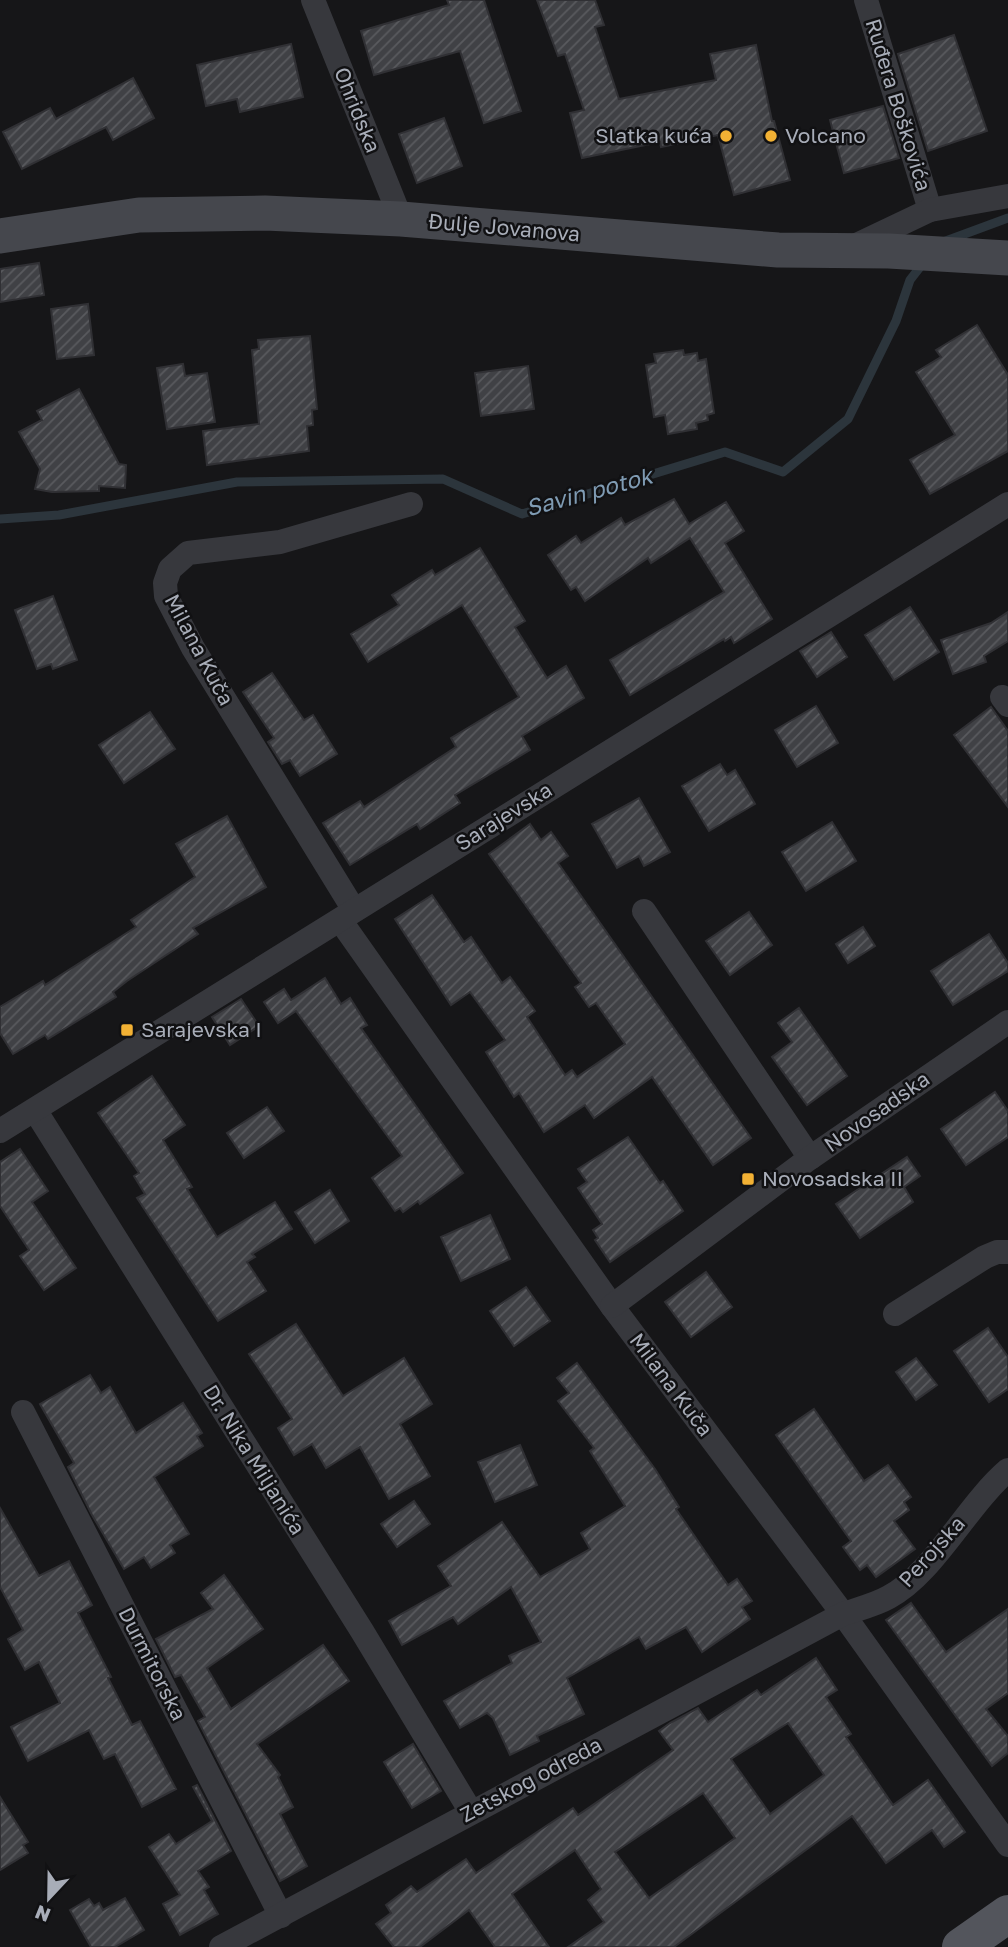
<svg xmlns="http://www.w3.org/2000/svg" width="1008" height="1947" font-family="'Golos Text',sans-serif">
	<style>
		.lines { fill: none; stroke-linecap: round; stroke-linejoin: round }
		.stream { stroke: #2c353c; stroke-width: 9 }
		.building { fill: url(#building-hatch); stroke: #303034; stroke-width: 2; fill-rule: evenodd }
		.street { stroke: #37383d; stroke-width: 24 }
		.secondary { stroke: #45474d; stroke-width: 35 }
		.primary { stroke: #53555c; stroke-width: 38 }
		.poi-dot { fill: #f2b134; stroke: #111113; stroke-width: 2.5 }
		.labels { text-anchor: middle; stroke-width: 5; stroke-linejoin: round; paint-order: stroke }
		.street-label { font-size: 21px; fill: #a8adb8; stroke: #111113 }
		.poi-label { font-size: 21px; fill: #a8adb8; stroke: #111113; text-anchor: start }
		.water-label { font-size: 23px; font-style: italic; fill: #7f9bb3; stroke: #111113 }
	</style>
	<defs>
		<pattern id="building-hatch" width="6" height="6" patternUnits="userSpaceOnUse" patternTransform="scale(1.75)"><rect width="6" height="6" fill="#404145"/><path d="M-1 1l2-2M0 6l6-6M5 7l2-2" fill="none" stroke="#595a5e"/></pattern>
	</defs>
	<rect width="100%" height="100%" fill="#161618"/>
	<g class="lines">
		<g class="stream">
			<polyline points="943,242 1008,218"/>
			<polyline points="0,519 59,515 237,482 443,479 522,514 725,452 783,472 848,419 896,321 910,280 924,262"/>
		</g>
	</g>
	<g class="building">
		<polygon points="447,0 484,0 521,111 484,123 460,51 374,75 361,31 449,5"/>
		<polygon points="537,0 595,0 604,25 595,27 619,99 716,80 710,54 756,45 772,121 774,121 790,180 734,195 718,135 661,147 660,142 582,158 570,113 584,110 565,54 558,56"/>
		<polygon points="954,35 987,131 928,151 898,54"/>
		<polygon points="291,44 303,97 240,112 237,99 206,106 197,65"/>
		<polygon points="133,78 154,118 113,140 106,127 22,169 3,132 50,108 56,119"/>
		<polygon points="883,106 899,158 844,173 830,120"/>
		<polygon points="444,118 462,166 417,183 399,134"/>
		<polygon points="39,263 44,295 0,302 0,269"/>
		<polygon points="88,304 94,355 57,359 51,309"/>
		<polygon points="977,325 1008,375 1008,451 930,494 910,460 955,435 916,372 941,357 936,350"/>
		<polygon points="310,336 317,409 312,410 313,425 307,426 309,451 207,465 203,431 259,424 252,350 259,349 258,340"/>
		<polygon points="683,350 684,355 697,353 698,361 706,359 714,413 707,415 708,420 696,423 697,429 668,434 665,415 654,417 646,365 656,363 654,354"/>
		<polygon points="183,364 185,376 207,373 215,422 167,429 157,368"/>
		<polygon points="528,366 534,409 481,416 475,373"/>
		<polygon points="79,389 119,464 126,465 125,488 99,486 99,491 52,492 35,489 40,469 19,432 42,420 37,411"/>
		<polygon points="674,499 689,524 726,502 744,531 725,543 772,619 734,643 731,637 725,641 724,639 630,695 610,660 724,592 690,538 651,563 648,558 585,601 576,587 571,590 548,555 576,536 581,543 621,518 625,525"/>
		<polygon points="480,548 525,621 515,627 547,678 566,666 584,698 522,736 530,750 455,795 460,803 420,829 417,824 350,865 323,823 360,801 364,807 456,747 451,738 519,697 462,605 368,662 351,634 399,605 392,595 432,570 435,575"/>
		<polygon points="53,596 77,660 53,669 51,664 37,669 15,610"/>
		<polygon points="910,607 939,652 894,680 865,635"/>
		<polygon points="1008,612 1008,641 984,656 986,662 953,674 941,640 991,623"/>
		<polygon points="831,632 847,657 817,677 800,651"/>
		<polygon points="272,673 304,720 313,715 337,754 300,776 290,760 282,764 268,742 274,738 243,692"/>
		<polygon points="816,706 838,743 797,767 775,730"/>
		<polygon points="991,707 1008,731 1008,807 954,735"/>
		<polygon points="150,712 175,749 124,783 99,745"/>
		<polygon points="720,764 727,775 735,770 755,804 709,831 682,786"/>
		<polygon points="639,798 670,852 644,866 639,856 617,868 592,824"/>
		<polygon points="227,816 266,887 193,928 198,934 127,981 113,992 116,997 48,1039 45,1035 13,1054 0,1033 0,1007 43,981 45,985 136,927 131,920 195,877 176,844"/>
		<polygon points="832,822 856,861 806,891 782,852"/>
		<polygon points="530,824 541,840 551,832 568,856 558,863 751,1138 713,1165 652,1077 594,1118 585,1105 544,1132 519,1093 514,1097 486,1052 505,1040 470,992 451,1005 395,919 432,895 464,942 471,937 502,983 510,977 535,1011 527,1017 565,1075 572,1070 577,1077 625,1044 596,1003 589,1007 575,987 581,983 489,854"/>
		<polygon points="749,912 772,945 730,975 706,941"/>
		<polygon points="863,927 875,946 848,963 836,944"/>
		<polygon points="989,934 1008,963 1008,971 953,1005 931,971"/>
		<polygon points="325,978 341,1004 350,998 367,1025 361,1028 463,1173 420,1204 418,1201 403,1212 400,1208 395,1211 372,1178 402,1156 296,1011 278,1023 264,1002 284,989 291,1000"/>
		<polygon points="241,999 259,1026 230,1045 212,1017"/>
		<polygon points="799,1008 847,1076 807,1105 772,1057 792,1042 778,1023"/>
		<polygon points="152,1076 185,1125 163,1140 192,1187 187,1189 217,1237 275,1202 292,1229 252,1254 255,1257 247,1262 266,1291 218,1321 137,1198 145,1194 134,1176 139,1173 98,1113"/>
		<polygon points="995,1092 1008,1111 1008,1137 966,1165 941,1129"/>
		<polygon points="267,1107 284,1131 244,1158 227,1133"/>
		<polygon points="628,1137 660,1183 663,1181 683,1211 610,1262 595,1240 598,1238 593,1230 602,1224 578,1188 587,1182 578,1169"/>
		<polygon points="20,1149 48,1191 32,1202 76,1268 44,1290 20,1256 29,1250 0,1206 0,1162"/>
		<polygon points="907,1157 920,1176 904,1187 913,1202 860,1238 836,1204"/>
		<polygon points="330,1190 349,1221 315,1243 295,1212"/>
		<polygon points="490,1215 510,1259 461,1281 441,1237"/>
		<polygon points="706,1272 732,1307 691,1337 665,1302"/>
		<polygon points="526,1287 550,1321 514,1346 490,1311"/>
		<polygon points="296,1324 343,1396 404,1358 432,1404 400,1424 430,1476 389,1499 360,1447 326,1468 312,1444 294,1455 278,1428 292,1419 249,1354"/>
		<polygon points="988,1328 1008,1357 1008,1389 989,1402 954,1351"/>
		<polygon points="916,1358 937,1385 916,1400 896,1372"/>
		<polygon points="577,1363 655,1469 679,1507 676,1509 728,1585 737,1579 752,1601 742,1607 750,1619 702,1652 686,1627 646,1649 639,1637 567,1678 584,1714 537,1736 539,1741 510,1755 493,1718 487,1713 460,1728 444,1701 512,1663 509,1656 541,1642 511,1587 458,1624 453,1617 402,1645 389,1621 451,1586 438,1566 502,1522 540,1577 590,1549 581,1533 625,1506 590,1451 594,1448 558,1401 569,1393 557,1378"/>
		<polygon points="90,1375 101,1393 110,1387 136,1433 183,1403 202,1433 197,1436 203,1446 154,1477 189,1534 170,1545 175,1553 151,1568 144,1557 124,1569 92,1515 68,1467 74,1463 40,1404"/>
		<polygon points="814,1409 864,1481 888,1465 911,1497 904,1502 909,1510 894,1521 915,1549 876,1577 867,1565 860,1570 843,1547 851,1541 776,1435"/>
		<polygon points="520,1445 537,1485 495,1502 478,1462"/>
		<polygon points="414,1501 430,1524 397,1547 381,1524"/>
		<polygon points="0,1508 39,1576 69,1561 92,1605 78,1613 111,1677 108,1678 132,1725 140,1721 176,1789 142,1807 115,1754 104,1759 89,1730 28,1761 11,1727 60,1703 39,1662 25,1670 8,1639 23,1630 0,1587"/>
		<polygon points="224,1575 263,1629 207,1668 231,1709 323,1645 349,1681 257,1744 280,1775 278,1777 293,1807 280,1814 307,1866 280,1881 198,1721 205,1717 181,1675 175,1677 156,1639 213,1609 201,1593"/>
		<polygon points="911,1603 946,1652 1008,1609 1008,1693 986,1709 1008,1736 1008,1753 992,1766 886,1620"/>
		<path d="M 816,1658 L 837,1690 L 826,1697 L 851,1734 L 846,1737 L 893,1805 L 928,1780 L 965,1832 L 944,1847 L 932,1830 L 886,1863 L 852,1816 L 674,1947 L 568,1947 L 604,1922 L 588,1900 L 601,1889 L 575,1850 L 512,1894 L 549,1947 L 495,1947 L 469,1910 L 420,1947 L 394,1947 L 376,1924 L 391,1913 L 386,1905 L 411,1886 L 417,1892 L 466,1859 L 476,1873 L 573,1808 L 578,1815 L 673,1750 L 659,1731 L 670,1723 L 698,1708 L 708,1722 L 757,1690 L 761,1695 ZM 788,1723 L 824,1775 L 770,1814 L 731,1759 ZM 703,1793 L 735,1838 L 649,1898 L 615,1852 Z"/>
		<polygon points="413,1744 441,1791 412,1808 384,1762"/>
		<polygon points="197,1785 231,1851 198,1871 209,1887 204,1890 218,1914 180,1935 163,1904 180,1895 149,1847 169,1834 176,1844 212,1821 193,1787"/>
		<polygon points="0,1797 28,1842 23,1845 28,1853 0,1870"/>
		<polygon points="125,1898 144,1930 115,1947 91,1947 70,1910 89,1899 94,1906 99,1903 103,1910"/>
	</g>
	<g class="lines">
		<g class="street">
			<polyline points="313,0 401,219"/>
			<polyline points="866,0 930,210"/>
			<polyline points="848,249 930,210 1008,196"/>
			<polyline points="1002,697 1008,705"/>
			<polyline points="354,910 193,648 166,596 165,583 170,569 188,553 280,542 411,504"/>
			<polyline points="644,911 810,1158"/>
			<polyline points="340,920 612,1306 843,1614 1008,1845"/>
			<polyline points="35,1110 362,1631 471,1812"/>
			<polyline points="0,1131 1008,504"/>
			<polyline points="612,1306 810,1158 1008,1022"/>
			<polyline points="895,1314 985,1257 997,1252 1008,1252"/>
			<polyline points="23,1412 281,1916"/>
			<path d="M 221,1947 L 843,1614 C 858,1609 875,1605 889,1597 C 933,1574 967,1505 1008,1470"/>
		</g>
		<polyline class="secondary" points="0,236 139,215 265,213 401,219 778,250 889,251 1008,258"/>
		<polyline class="primary" points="961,1947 1008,1914"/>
	</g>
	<g class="poi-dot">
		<circle cx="726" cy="136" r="7"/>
		<circle cx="771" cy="136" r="7"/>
		<rect x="120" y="1023" width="14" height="14" rx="3.5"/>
		<rect x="741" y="1172" width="14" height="14" rx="3.5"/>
	</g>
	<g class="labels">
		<g class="street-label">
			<text transform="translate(898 105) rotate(73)" y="7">Ruđera Boškovića</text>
			<text transform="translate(357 110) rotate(68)" y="7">Ohridska</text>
			<text transform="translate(504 228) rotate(5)" y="7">Đulje Jovanova</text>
			<text transform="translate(199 650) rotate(62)" y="7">Milana Kuča</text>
			<text transform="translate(504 817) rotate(-32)" y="7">Sarajevska</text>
			<text transform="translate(877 1112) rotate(-35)" y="7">Novosadska</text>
			<text transform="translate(671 1385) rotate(53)" y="7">Milana Kuča</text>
			<text transform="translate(254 1460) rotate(58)" y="7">Dr. Nika Miljanića</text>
			<text transform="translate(932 1552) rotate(-48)" y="7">Perojska</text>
			<text transform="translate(152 1664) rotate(63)" y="7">Durmitorska</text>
			<text transform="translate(531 1780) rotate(-28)" y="7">Zetskog odreda</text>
		</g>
		<g class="poi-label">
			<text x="712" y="143" text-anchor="end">Slatka kuća</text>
			<text x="785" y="143">Volcano</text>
			<text x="141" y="1037">Sarajevska I</text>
			<text x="762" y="1186">Novosadska II</text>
		</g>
		<g class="water-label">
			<text transform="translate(589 492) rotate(-15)" y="8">Savin potok</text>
		</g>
	</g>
	<g transform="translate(49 1898) rotate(202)" stroke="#111113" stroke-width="5" paint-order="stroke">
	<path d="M0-5L12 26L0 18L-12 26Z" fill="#a8adb8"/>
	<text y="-10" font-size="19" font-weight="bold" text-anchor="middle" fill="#a8adb8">N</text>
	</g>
</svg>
